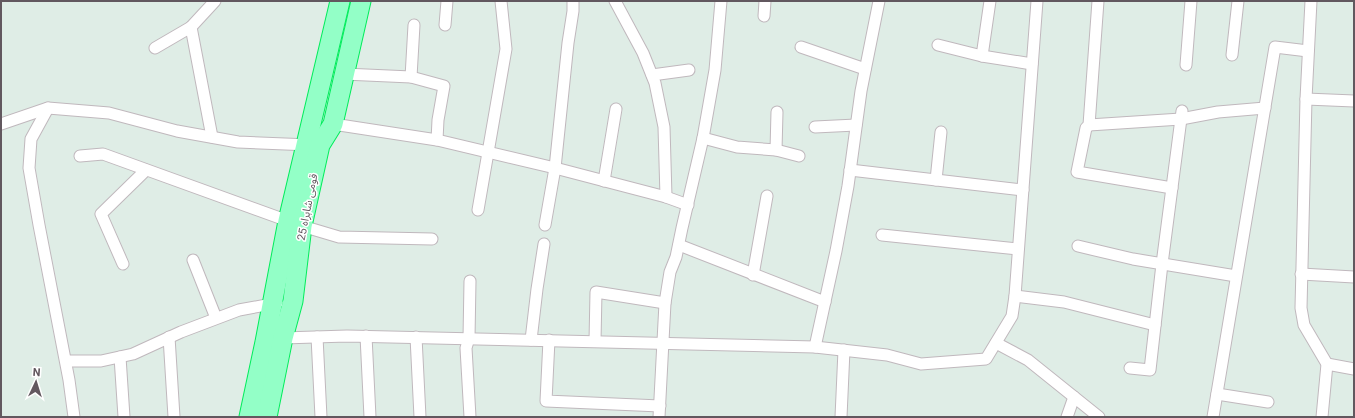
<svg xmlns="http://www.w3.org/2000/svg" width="1355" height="418" font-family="Roboto,'Noto Sans Arabic',sans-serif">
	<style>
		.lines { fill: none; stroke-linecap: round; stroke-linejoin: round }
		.minor-casing { stroke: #c0b8bd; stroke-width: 13 }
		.trunk-casing { stroke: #00ec5b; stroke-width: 21 }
		.minor { stroke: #fff; stroke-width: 11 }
		.trunk { stroke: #93ffc7; stroke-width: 19 }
		.labels { text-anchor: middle; stroke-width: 3; stroke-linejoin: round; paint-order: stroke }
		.street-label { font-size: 11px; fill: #62585f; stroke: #fff }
	</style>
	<rect width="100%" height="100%" fill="#dfede6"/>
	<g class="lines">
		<defs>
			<g id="minor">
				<polyline points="615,1 643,53 655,83 664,127 666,197"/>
				<polyline points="1098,1 1089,125 1086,128 1077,172 1172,188"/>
				<polyline points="1311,1 1306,99 1301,308 1304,325 1327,364 1322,417"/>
				<polyline points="764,16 765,1"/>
				<polyline points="445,25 447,1"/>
				<polyline points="191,27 212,137"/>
				<polyline points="938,45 982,56 1032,64"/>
				<polyline points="801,47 865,69"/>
				<polyline points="155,48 191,27 215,1"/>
				<polyline points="1232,55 1238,1"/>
				<polyline points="982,56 990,1"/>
				<polyline points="1186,65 1191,1"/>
				<polyline points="344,74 411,77 444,86 438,120 437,140"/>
				<polyline points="652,75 689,70"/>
				<polyline points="411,77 414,25"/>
				<polyline points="1306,99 1354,101"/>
				<polyline points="48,108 31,139 29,168 39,225 69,380 74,417"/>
				<polyline points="1,124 48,108 109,113 177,131 238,142 310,145"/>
				<polyline points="333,124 437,140 555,168 666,197 688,205"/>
				<polyline points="1089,125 1181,119 1218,112 1265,108"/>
				<polyline points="815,127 856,125"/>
				<polyline points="703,138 737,147 776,150 799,156"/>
				<polyline points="776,150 777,112"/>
				<polyline points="80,156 103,154 302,226 339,237 432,239"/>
				<polyline points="850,170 1023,190"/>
				<polyline points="936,180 941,132"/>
				<polyline points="604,181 616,109"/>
				<polyline points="478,210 506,49 501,1"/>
				<polyline points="545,225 555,168 568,43 573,11 573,1"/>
				<polyline points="882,235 1018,249"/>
				<polyline points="679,245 825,302"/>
				<polyline points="1078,246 1133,259 1236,276"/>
				<polyline points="193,260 216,318"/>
				<polyline points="123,264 101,214 146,170"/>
				<polyline points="1301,274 1354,277"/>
				<polyline points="753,275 767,196"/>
				<polyline points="1015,296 1064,302 1155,325"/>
				<polyline points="366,336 370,417"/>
				<polyline points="169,337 174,417"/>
				<polyline points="317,337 321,417"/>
				<polyline points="416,337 420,417"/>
				<polyline points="283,338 347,336 815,347 887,355 921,364 986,359 1012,316 1015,296 1037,1"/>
				<polyline points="531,340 537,289 544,244"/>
				<polyline points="549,340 546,401 660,406"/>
				<polyline points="595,341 596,292 665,303"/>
				<polyline points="996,343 1028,360 1099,417"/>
				<polyline points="815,347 836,251 848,186 861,91 879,1"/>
				<polyline points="120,357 124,417"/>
				<polyline points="66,361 101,361 133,354 181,332 239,310 277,303"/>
				<polyline points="1327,364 1354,369"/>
				<polyline points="1130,368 1150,370 1162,264 1182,111"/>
				<polyline points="1217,394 1268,402"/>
				<polyline points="470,417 466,348 469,338 470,281"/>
				<polyline points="659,417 665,303 670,272 676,257 682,228 703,138 715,70 721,1"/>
				<polyline points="841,417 844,350"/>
				<polyline points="1067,417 1074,397"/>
				<polyline points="1213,417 1275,47 1308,51"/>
			</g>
			<g id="trunk">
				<polyline points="249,417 265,342 288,221 340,1"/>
				<polyline points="267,417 283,338 293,301 302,226 320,145 333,124 361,1"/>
			</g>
		</defs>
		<use href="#minor" class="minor-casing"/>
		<use href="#trunk" class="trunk-casing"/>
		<use href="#minor" class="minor"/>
		<use href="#trunk" class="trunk"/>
	</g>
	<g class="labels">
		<g class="street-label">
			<text transform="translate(307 207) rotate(-79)" y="4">قومی شاہراہ 25</text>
		</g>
	</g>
	<rect width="1355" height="418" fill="none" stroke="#62585f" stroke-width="4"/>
	<g transform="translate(36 382) rotate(4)" stroke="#ffffff" stroke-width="3" paint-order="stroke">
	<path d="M0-3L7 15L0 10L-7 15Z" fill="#62585f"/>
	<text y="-6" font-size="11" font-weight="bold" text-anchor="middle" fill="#62585f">N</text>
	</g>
</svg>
